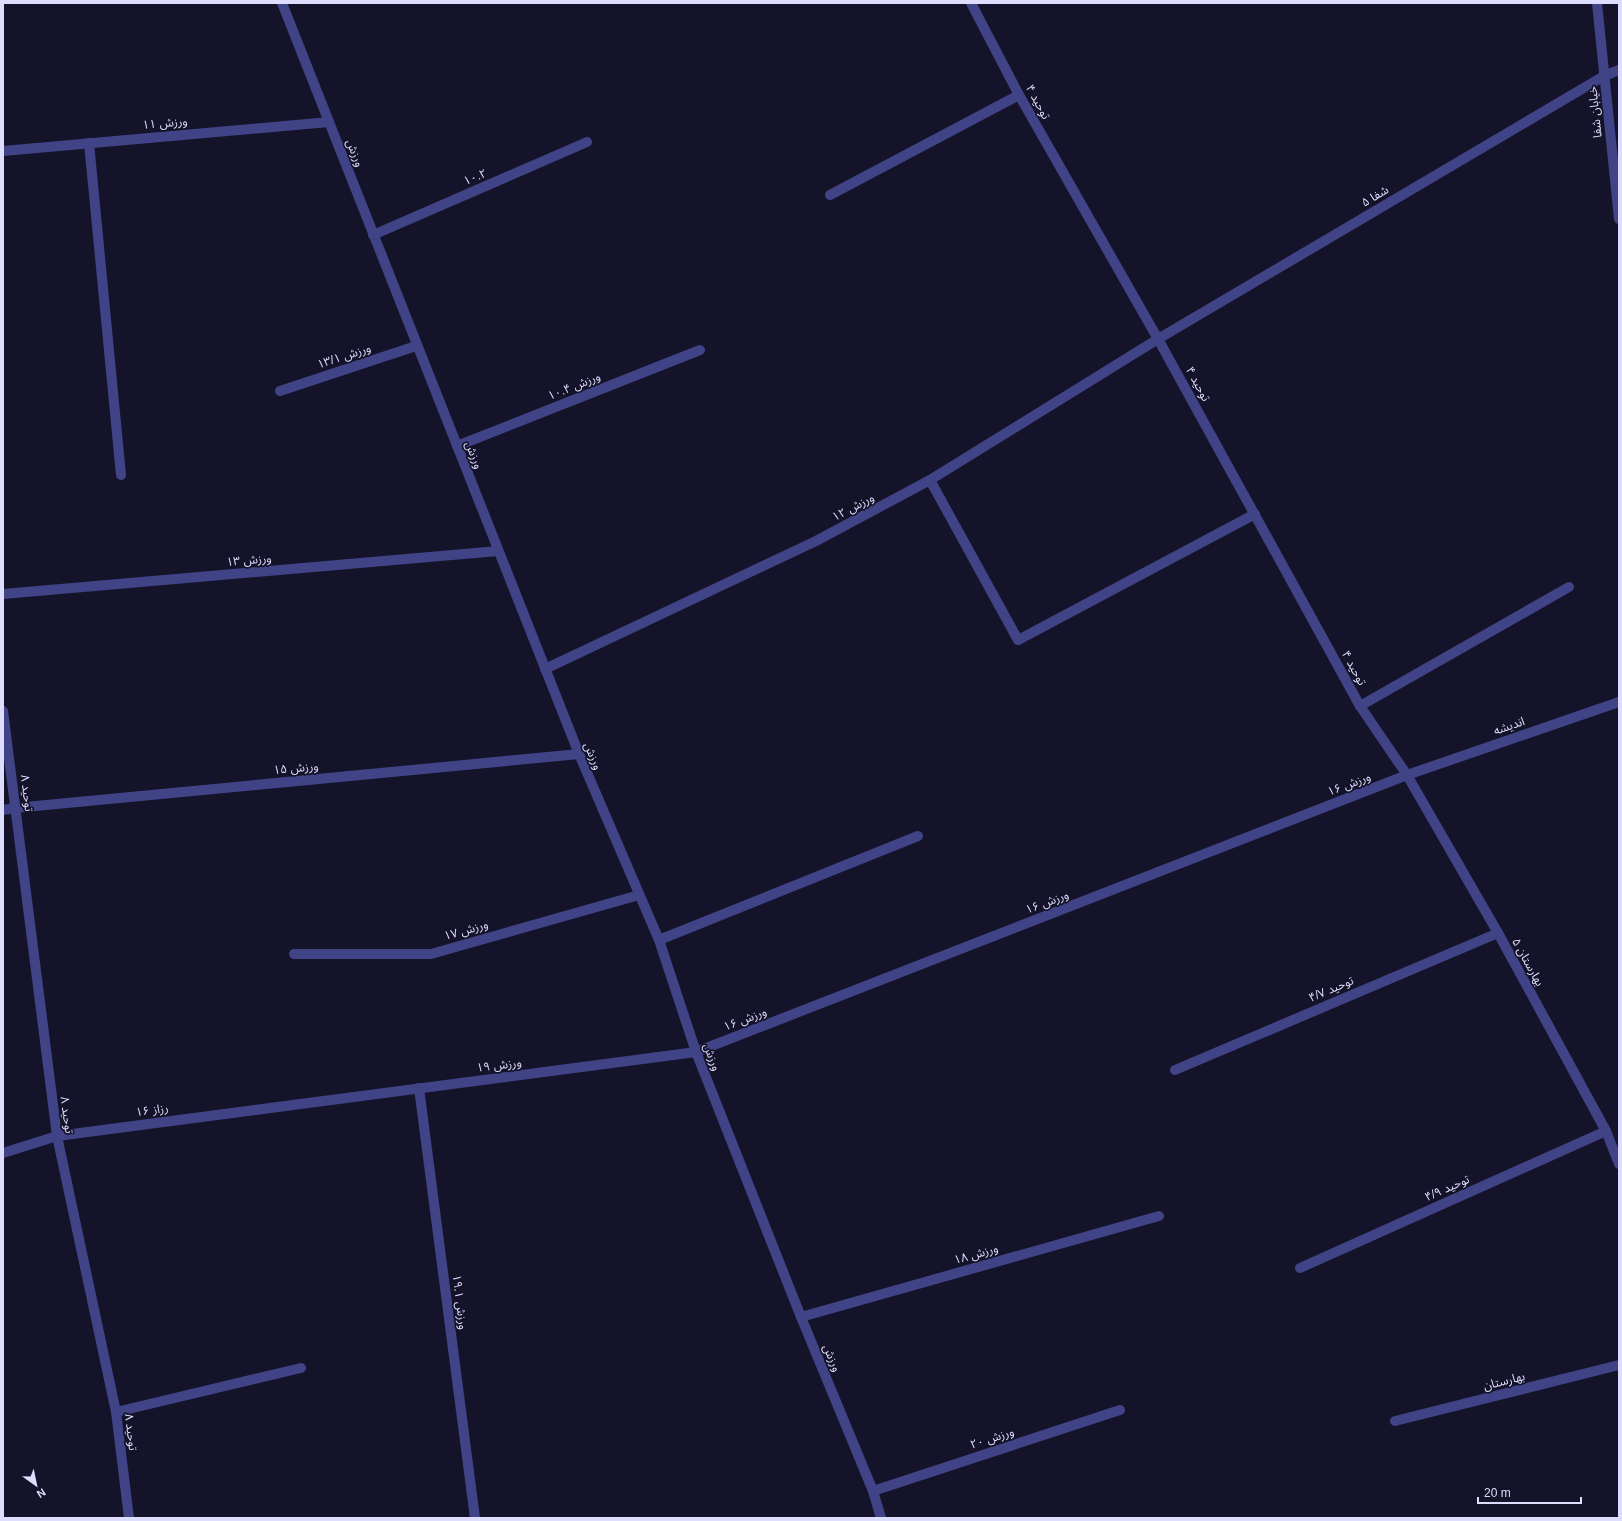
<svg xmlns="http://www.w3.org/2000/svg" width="1622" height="1521" font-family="Helvetica,'Noto Sans Arabic',sans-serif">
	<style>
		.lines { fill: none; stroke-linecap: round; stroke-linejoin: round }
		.service { stroke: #404386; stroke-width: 10 }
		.minor { stroke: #404386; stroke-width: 10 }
		.tertiary { stroke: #404386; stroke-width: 10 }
		.labels { text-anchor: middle; stroke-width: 3.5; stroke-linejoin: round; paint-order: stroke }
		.street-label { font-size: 12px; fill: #dfddfd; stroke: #15132a }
	</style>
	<rect width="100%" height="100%" fill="#15132a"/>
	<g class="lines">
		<polyline class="service" points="1604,76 1619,70"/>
		<g class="minor">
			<polyline points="282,3 579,754 659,940 696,1052"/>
			<polyline points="971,3 1019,95 1158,339 1360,706 1407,775 1498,933 1606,1131 1619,1164"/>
			<polyline points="1597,3 1619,219"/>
			<polyline points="89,143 121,475"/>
			<polyline points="3,151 329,122"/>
			<polyline points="830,195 1019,95"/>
			<polyline points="373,235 587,142"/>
			<polyline points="280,391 416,346"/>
			<polyline points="457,446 700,350"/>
			<polyline points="930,480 1018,640 1255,514"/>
			<polyline points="3,594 498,551"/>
			<polyline points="545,669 816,541 930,480 1158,339 1604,76"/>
			<polyline points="1360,706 1569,587"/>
			<polyline points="3,711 57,1136 116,1412 129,1518"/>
			<polyline points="3,810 15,808 579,754"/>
			<polyline points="659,940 918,836"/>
			<polyline points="294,954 431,954 639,895"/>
			<polyline points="1175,1070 1498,933"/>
			<polyline points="419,1088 475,1518"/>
			<polyline points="3,1153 57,1136 696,1052 1407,775 1619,702"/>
			<polyline points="1300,1268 1606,1131"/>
			<polyline points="801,1317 1159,1216"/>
			<polyline points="116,1412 301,1368"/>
			<polyline points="1395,1421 1619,1365"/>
			<polyline points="873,1491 1120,1410"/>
		</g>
		<polyline class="tertiary" points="696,1052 801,1317 873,1491 881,1518"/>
	</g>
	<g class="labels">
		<g class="street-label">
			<text transform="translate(1038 102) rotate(61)" y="4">توحید ۴</text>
			<text transform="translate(1595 112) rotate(-96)" y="4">خیابان شفا</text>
			<text transform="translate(165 123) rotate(-5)" y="4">ورزش ۱۱</text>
			<text transform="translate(355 153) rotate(68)" y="4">ورزش</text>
			<text transform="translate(475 177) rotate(-23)" y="4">۱۰.۲</text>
			<text transform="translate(1375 196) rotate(-31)" y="4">شفا ۵</text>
			<text transform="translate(344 356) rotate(-18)" y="4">ورزش ۱۳/۱</text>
			<text transform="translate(1198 384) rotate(61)" y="4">توحید ۴</text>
			<text transform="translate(574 386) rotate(-22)" y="4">ورزش ۱۰.۴</text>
			<text transform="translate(474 455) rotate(68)" y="4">ورزش</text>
			<text transform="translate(853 507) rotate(-28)" y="4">ورزش ۱۲</text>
			<text transform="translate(249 560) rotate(-5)" y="4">ورزش ۱۳</text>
			<text transform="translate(1354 668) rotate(61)" y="4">توحید ۴</text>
			<text transform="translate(1509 726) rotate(-19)" y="4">اندیشه</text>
			<text transform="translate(593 756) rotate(67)" y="4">ورزش</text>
			<text transform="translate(296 768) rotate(-5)" y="4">ورزش ۱۵</text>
			<text transform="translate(1349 784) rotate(-21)" y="4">ورزش ۱۶</text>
			<text transform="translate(27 793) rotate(83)" y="4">توحید ۸</text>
			<text transform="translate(1047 902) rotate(-21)" y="4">ورزش ۱۶</text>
			<text transform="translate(466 930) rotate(-16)" y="4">ورزش ۱۷</text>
			<text transform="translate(1528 962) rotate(61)" y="4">بهارستان ۵</text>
			<text transform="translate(1331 989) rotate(-23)" y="4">توحید ۴/۷</text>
			<text transform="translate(745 1019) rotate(-21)" y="4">ورزش ۱۶</text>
			<text transform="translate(712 1057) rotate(69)" y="4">ورزش</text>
			<text transform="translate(499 1065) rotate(-7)" y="4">ورزش ۱۹</text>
			<text transform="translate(152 1110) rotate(-8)" y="4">رزاز ۱۶</text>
			<text transform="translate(67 1115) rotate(82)" y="4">توحید ۸</text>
			<text transform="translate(1447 1188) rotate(-24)" y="4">توحید ۴/۹</text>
			<text transform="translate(976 1254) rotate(-16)" y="4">ورزش ۱۸</text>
			<text transform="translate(460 1302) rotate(83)" y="4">ورزش ۱۹.۱</text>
			<text transform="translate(832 1358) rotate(67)" y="4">ورزش</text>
			<text transform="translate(1504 1381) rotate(-14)" y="4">بهارستان</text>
			<text transform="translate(131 1432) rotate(83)" y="4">توحید ۸</text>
			<text transform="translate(992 1438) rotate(-18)" y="4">ورزش ۲۰</text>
		</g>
	</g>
	<rect width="1622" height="1521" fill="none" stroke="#dfddfd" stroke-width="8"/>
	<g transform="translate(36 1485) rotate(147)" stroke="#15132a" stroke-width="3" paint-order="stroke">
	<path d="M0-3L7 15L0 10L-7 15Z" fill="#dfddfd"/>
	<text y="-6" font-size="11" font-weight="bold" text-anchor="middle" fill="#dfddfd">N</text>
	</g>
	<path d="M1478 1497v6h103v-6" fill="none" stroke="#dfddfd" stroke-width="2"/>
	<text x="1484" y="1497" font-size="12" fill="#dfddfd" stroke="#15132a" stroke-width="3" paint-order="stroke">20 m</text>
</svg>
